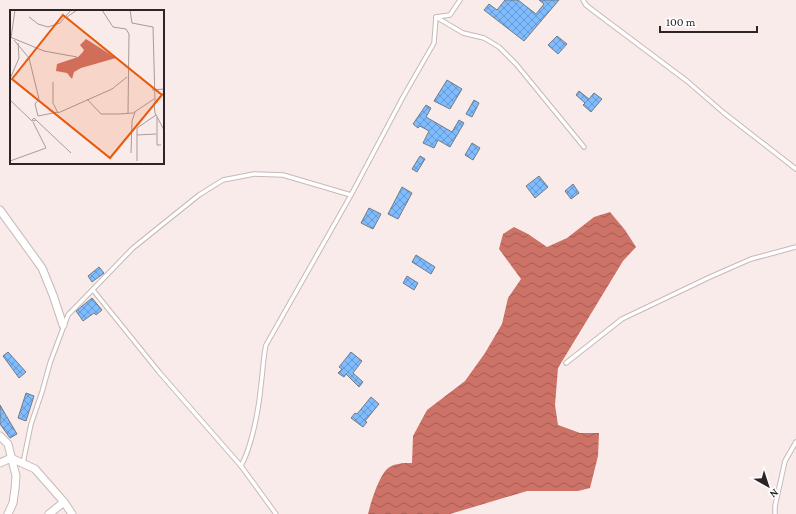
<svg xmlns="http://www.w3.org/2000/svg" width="796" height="514" font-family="'Crimson Pro',serif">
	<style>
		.water { fill: url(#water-waves) }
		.building { fill: url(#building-cross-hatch); stroke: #747b84 }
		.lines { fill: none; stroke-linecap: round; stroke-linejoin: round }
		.lane-casing { stroke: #c7b9b7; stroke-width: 5.5 }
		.street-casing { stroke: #c7b9b7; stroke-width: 9 }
		.lane { stroke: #fff; stroke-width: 3.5 }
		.street { stroke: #fff; stroke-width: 7 }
		.inset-road { fill: none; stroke: #a79c9b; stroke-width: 1 }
		.view { fill: #e8590c; fill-opacity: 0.15; stroke: #e8590c; stroke-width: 2 }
		.inset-edge { fill: none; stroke: #2b2625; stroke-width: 2 }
	</style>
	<defs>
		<pattern id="water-waves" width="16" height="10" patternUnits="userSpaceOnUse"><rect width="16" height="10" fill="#cd7267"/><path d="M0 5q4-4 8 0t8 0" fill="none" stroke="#a75d55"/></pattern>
		<pattern id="building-cross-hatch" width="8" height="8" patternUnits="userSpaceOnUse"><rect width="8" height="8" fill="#7ebbff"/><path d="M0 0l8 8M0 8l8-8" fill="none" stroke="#6798ce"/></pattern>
	</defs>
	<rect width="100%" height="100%" fill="#f9ebe9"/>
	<path class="water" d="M 610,212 L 625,230 L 636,247 L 623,261 L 558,368 L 555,405 L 558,425 L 580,433 L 599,433 L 598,456 L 590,488 L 578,491 L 527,491 L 450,514 L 368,514 C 371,502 378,479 386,470 C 392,463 404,463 412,463 L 413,436 L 427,410 L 465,381 L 485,353 L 502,324 L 508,298 L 521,279 L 499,249 L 503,234 L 514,227 L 528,234 L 547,247 L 567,238 L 594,217 Z"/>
	<g class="building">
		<polygon points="505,0 518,0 536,14 544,4 539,0 559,0 524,41 484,10 489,4 497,10"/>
		<polygon points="557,36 567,44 558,54 548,45"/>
		<polygon points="447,80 462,89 450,109 434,101"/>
		<polygon points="579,91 589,99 594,93 602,99 591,112 583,105 585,103 576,95"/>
		<polygon points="474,100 479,103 472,117 466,114"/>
		<polygon points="426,105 431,108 426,117 452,132 459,120 464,123 450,147 438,140 434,148 423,143 429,131 420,126 418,128 413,124"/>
		<polygon points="472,143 480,148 473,160 465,155"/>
		<polygon points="420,156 425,159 417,172 412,169"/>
		<polygon points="539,176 548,187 535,198 526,186"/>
		<polygon points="573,184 579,193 571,199 565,191"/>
		<polygon points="402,187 412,193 398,219 388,214"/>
		<polygon points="369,208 381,214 373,229 361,223"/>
		<polygon points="416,255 435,267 431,274 412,262"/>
		<polygon points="99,267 104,273 92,282 88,276"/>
		<polygon points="407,276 418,283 414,290 403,283"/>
		<polygon points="92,298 102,310 96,315 94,313 83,321 76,311"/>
		<polygon points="8,352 26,372 19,378 3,356"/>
		<polygon points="351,352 362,361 353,373 363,382 359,387 346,374 344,377 338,373 342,369 339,367"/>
		<polygon points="26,393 34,396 26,421 18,418"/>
		<polygon points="371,397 379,404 365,421 367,422 363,427 351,418 355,413 357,414"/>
		<polygon points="0,405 17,434 10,438 0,424"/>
	</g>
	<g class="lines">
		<defs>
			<g id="lane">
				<polyline points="583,0 586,5 595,12 687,81 724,113 796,169"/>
				<polyline points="436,17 450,15 460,0"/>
				<polyline points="93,290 159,372 241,466 276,514"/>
				<polyline points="566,363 622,319 710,277 751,259 796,247"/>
				<polyline points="23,463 31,424 42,392 50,363 68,315 133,248 199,195 223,180 254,174 283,175 351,195"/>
				<path d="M 241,466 C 252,446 259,408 261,385 C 263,371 263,358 266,345 L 351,195 L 403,97 L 434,43 L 436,17 L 463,33 L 484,38 L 499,47 L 516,64 L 584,147"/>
				<polyline points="775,514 775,506 785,461 796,442"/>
			</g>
			<g id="street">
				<polyline points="0,210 42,268 53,295 63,325"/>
				<polyline points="0,436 8,444 16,476 15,489 13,503 8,514"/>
				<polyline points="0,463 11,458 35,469 64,502 72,514"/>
				<polyline points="49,514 64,502"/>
			</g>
		</defs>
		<use href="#lane" class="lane-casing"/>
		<use href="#street" class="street-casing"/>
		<use href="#lane" class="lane"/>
		<use href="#street" class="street"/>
	</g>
	<g transform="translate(10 10)">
		<rect width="154" height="154" fill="#f9ebe9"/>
		<path d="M 76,29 L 106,48 L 71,58 L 64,62 L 62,69 L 57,63 L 46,61 L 47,54 L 68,47 L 72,43 L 74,40 L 70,35 Z" fill="#cd7267"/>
		<path class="inset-road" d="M 92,0 L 103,17 L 116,19 L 119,24 L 118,103M 120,0 L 122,13 L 143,17 L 145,91M 19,7 L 28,14 L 38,17 L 50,13 L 61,0M 57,7 L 67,0M 0,27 L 34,41 L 67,47M 1,28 L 5,0M 4,30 L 19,48 L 29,89 L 25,94 L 28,106M 0,69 L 9,48 L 8,33M 43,72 L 43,93 L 48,103 L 102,79 L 117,67M 142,80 L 154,79M 154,82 L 144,93 L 145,103 L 154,120M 77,89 L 91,104 L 109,104 L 123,103 L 144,89M 0,90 L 22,111 L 26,110 L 24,108 L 22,110M 28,106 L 48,102M 147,107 L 147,135 L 151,135M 26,110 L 61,143M 127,125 L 146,124M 121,143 L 122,111 L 125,102M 0,151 L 36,138 L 23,112M 127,151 L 127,118 L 146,105"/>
		<path class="view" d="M 53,5 L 152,85 L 100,148 L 2,69 Z"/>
		<rect width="154" height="154" class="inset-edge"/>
	</g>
	<g transform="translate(768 486) rotate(141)" stroke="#ffffff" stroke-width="3" paint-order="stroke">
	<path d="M0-3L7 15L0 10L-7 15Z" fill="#2b2625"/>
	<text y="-6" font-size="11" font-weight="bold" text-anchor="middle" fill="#2b2625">N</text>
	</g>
	<path d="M660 26v6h97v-6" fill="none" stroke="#2b2625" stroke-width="2"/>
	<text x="666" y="26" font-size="12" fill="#2b2625" stroke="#ffffff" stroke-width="3" paint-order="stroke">100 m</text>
</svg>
